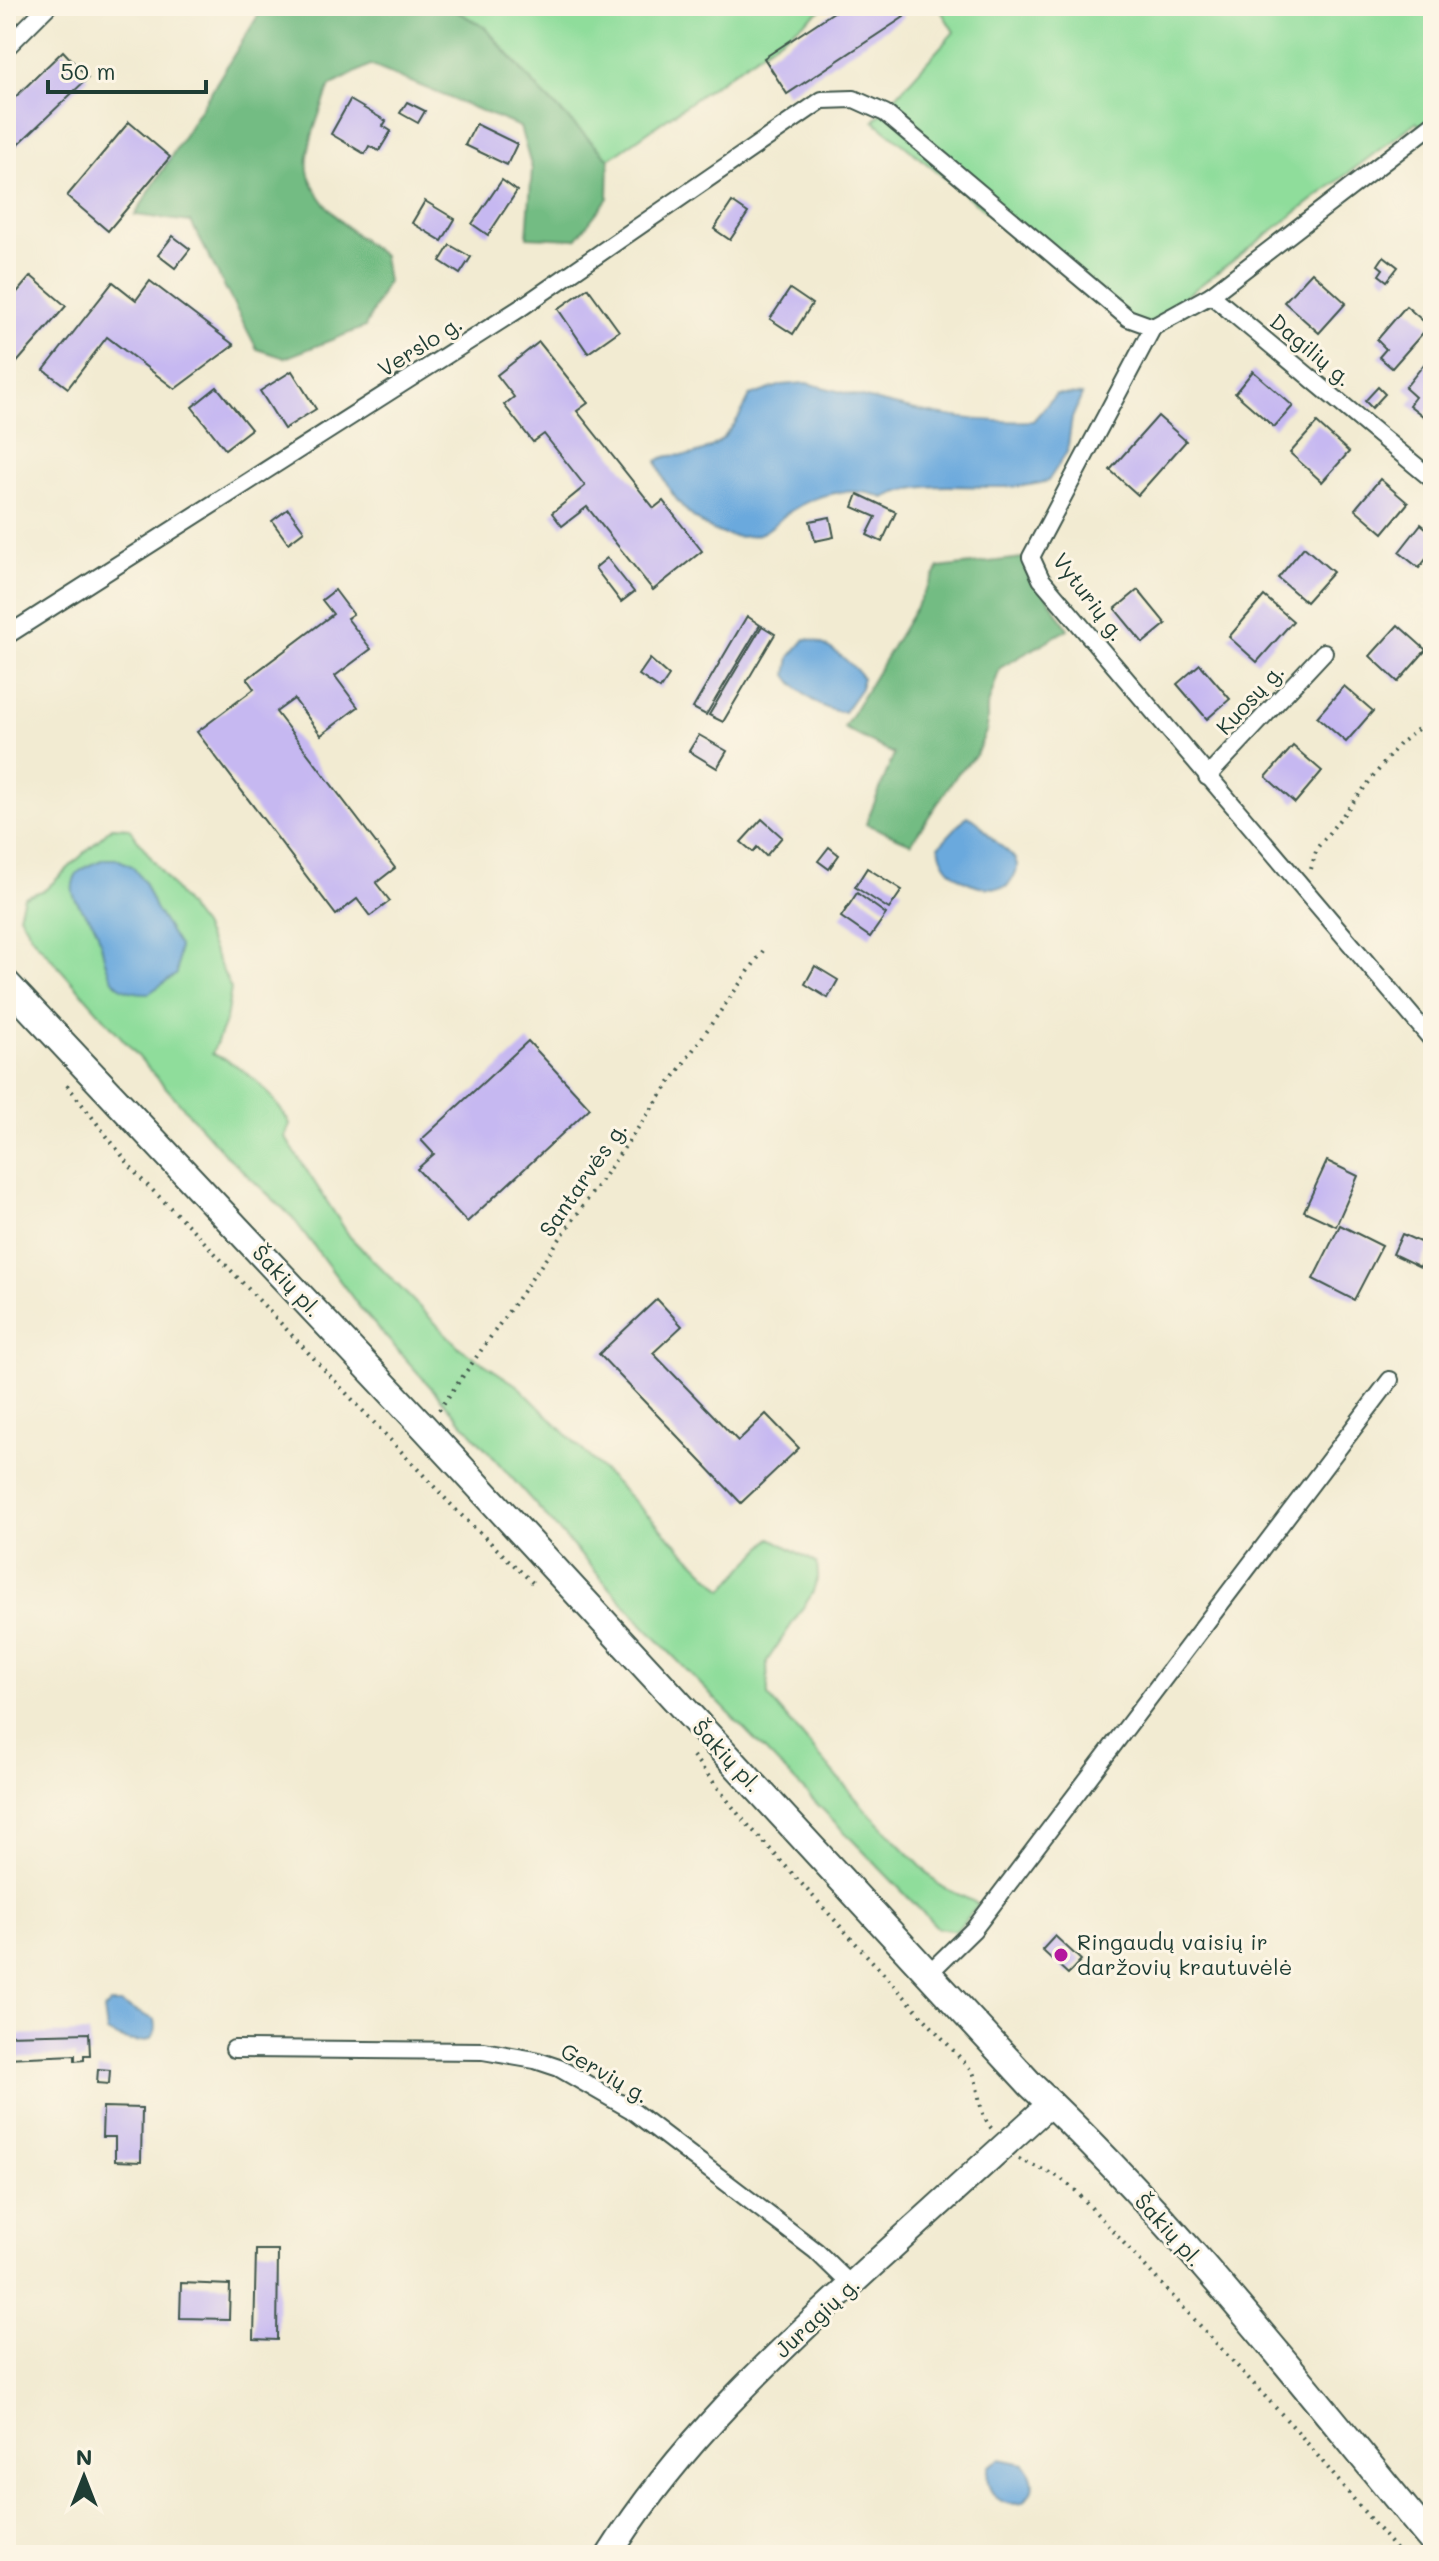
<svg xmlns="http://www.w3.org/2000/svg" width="1439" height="2561" font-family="Mali,sans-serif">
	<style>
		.green { fill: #8fdd9b; stroke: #578d68; stroke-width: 2 }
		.forest { fill: #73bc83; stroke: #497c5c; stroke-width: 2 }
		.water { fill: #6aa9dd; stroke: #447388; stroke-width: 2 }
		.building { fill: #c6b8f1 }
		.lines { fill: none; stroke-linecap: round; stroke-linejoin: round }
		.street-casing { stroke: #3f574c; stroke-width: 20 }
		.secondary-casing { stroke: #3f574c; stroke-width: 28 }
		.primary-casing { stroke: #3f574c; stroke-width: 30 }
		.path { stroke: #3f574c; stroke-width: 4; stroke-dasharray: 2 6; stroke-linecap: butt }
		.street { stroke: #fff; stroke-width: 16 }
		.secondary { stroke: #fff; stroke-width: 24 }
		.primary { stroke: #fff; stroke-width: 26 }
		.poi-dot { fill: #b5179e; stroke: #fcf5e5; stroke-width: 3 }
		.labels { text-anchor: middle; stroke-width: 6; stroke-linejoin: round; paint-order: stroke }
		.street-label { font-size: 22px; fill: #1f3d34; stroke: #fcf5e5 }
		.poi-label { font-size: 22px; fill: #1f3d34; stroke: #fcf5e5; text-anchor: start }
	</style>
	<rect width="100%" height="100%" fill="#fcf5e5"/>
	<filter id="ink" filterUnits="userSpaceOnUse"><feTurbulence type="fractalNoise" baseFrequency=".0125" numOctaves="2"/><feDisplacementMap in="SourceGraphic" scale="16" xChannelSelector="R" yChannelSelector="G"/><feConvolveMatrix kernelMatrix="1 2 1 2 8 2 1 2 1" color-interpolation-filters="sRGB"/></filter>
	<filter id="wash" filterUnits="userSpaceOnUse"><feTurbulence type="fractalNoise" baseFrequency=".006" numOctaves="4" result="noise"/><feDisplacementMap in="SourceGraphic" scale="32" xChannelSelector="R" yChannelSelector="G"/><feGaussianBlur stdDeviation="1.8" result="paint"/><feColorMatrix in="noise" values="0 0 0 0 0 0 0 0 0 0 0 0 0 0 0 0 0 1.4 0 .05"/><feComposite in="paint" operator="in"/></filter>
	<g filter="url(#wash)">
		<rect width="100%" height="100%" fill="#f2ebd2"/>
		<g class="green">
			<polygon points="447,6 827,6 609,159 541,92 485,27"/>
			<polygon points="938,6 1433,6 1433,139 1416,122 1137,333 874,121 954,32"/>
			<path d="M 112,827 L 129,828 L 202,926 L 231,989 L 226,1019 L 212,1054 C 245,1065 273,1094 290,1124 L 285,1137 L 350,1237 L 460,1348 L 518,1386 L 723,1590 L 771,1538 L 817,1563 L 818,1577 L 812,1594 L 767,1661 L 768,1696 L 865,1809 L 940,1886 L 979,1904 L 956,1931 L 938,1928 L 644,1626 L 361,1309 L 292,1217 L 225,1154 L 32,937 L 19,915 L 24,897 L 45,890 Z"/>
		</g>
		<g class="forest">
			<path d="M 264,6 L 447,6 L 484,27 L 541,92 L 609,159 L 608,198 L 576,239 L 527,237 L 532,169 L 520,127 L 370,65 L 330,86 C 322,107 302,153 309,175 C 322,211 354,234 383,256 L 387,282 L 365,327 L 285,358 L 257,349 L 191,222 L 135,215 Z"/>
			<polygon points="1022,558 1068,629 1000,668 987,708 987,729 976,755 958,773 911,843 866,824 894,754 844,728 939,568"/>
		</g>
		<g class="water">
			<path d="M 806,383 C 883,402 953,425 1033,421 L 1056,394 L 1082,395 L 1072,418 L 1067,452 L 1048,481 C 995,497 934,473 884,498 C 853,485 817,493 789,512 C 779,519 771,530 759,534 C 712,549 668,501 657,461 C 670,452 679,458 694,454 C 724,447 738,421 750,396 L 782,385 Z"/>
			<path d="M 805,639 C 823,639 852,663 862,677 L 861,688 L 844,712 C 822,711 799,693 787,675 L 790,657 Z"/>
			<path d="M 967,816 C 980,821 982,828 991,837 C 1008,855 1031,859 1006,887 C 978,891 943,878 939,846 Z"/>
			<path d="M 104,859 L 117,859 L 132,866 L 144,882 L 155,908 L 179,946 L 177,974 L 149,993 C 139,993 127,992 119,986 C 103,973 104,946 96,928 C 88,911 67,901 74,880 C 77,868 93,864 104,859 Z"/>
			<path d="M 110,2004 L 121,2004 L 155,2020 C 162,2052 122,2041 107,2032 L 104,2010 Z"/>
			<path d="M 1000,2459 L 1024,2464 C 1035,2477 1037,2492 1022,2503 C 997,2508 983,2488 989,2466 Z"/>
		</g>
		<g id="blocks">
			<g class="building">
				<polygon points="843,6 896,6 904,17 787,94 764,58"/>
				<polygon points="63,51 88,78 6,156 6,106"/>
				<polygon points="350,100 386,121 383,126 391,131 379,151 369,146 365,154 331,134"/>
				<polygon points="407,102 425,111 418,123 400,113"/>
				<polygon points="129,122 170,157 108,231 67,196"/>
				<polygon points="476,124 517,144 507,165 465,145"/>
				<polygon points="502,180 517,191 488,235 472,224"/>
				<polygon points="425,201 455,219 442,241 412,223"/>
				<polygon points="732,202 748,213 730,240 714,229"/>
				<polygon points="173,236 190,249 175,268 158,255"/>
				<polygon points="450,245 471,257 460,274 440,261"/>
				<polygon points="1384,256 1398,267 1387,281 1379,275 1383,269 1378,265"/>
				<polygon points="1312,272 1346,303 1319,333 1284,302"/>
				<polygon points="31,276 66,306 6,375 6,305"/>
				<polygon points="150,281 234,345 175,389 107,337 68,388 44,370 113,282 136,300"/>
				<polygon points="588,288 619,331 588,353 558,309"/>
				<polygon points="790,289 812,304 793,334 770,319"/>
				<polygon points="1406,306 1429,326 1392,368 1379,357 1386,349 1377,340"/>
				<polygon points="539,342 588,403 577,411 654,508 663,501 702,551 653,590 587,507 562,526 552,513 585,486 544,434 533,442 504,405 514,397 497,375"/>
				<polygon points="1433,353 1433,404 1423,416 1409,405 1415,397 1405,388"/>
				<polygon points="292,371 316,409 284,429 260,391"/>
				<polygon points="1253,371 1293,406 1274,427 1235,393"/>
				<polygon points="217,387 251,429 225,449 192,407"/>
				<polygon points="1378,387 1385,394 1372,408 1365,401"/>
				<polygon points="1158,416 1186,441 1138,495 1110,470"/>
				<polygon points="1317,423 1349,452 1322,482 1290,453"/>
				<polygon points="1380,479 1408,503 1383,533 1355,509"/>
				<polygon points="858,494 896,512 882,542 867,535 876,517 853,507"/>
				<polygon points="288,509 304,531 288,543 272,521"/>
				<polygon points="830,517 834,537 815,541 810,521"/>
				<polygon points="1421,524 1433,534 1433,550 1419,568 1399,552"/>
				<polygon points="1304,547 1333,572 1306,602 1278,578"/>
				<polygon points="607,558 634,592 621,602 595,568"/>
				<polygon points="335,590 353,614 347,618 371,649 335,676 358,707 321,735 294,699 276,712 395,868 376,883 390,901 370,916 357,899 336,915 197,732 254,689 247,679 333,614 322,600"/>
				<polygon points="1138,590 1166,624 1143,643 1115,609"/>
				<polygon points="1264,596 1293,621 1257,662 1229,637"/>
				<polygon points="747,616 760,625 706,715 693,708"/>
				<polygon points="1398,625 1426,650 1398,682 1370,656"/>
				<polygon points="762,626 775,634 723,722 709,715"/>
				<polygon points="650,659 669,676 660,689 639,675"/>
				<polygon points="1200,664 1230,699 1207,719 1177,684"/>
				<polygon points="1344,686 1373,711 1346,742 1317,717"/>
				<polygon points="699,735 727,751 717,768 689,751"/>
				<polygon points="1293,746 1322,771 1295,803 1266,777"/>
				<polygon points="762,819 782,837 766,856 757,847 753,852 741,842"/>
				<polygon points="829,847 839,855 829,869 818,861"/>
				<polygon points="867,868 902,890 889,909 855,887"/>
				<polygon points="857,893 886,914 870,937 841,917"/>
				<polygon points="815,966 838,980 828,998 805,984"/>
				<polygon points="528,1041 590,1108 467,1222 417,1169 434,1154 421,1140"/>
				<polygon points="1327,1161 1358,1176 1336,1226 1304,1211"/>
				<polygon points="1340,1225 1382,1246 1354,1300 1313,1279"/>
				<polygon points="1402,1234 1429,1246 1420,1267 1393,1254"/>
				<polygon points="657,1299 682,1326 653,1353 738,1441 766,1414 799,1448 741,1503 599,1354"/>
				<polygon points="1055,1936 1081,1960 1068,1974 1042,1950"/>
				<polygon points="89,2033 90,2055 84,2055 84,2060 75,2061 75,2055 6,2058 6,2035"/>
				<polygon points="98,2069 110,2070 109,2084 97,2083"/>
				<polygon points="103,2107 142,2108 141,2162 115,2161 115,2137 102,2137"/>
				<polygon points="256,2250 278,2250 277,2340 254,2339"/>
				<polygon points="181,2283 230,2285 229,2319 180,2318"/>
			</g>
		</g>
	</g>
	<g filter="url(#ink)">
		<use href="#blocks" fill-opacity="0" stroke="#3f574c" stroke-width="2"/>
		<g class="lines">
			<defs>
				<g id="street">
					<polyline points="6,48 48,6"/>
					<polyline points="1211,295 1433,124"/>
					<polyline points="1153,327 1031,557 1041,579 1433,1041"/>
					<polyline points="1153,327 1211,295 1433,480"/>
					<polyline points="6,636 519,309 822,100 854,99 885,113 1128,318 1153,327"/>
					<polyline points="1207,777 1324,652"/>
					<polyline points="928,1974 974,1929 1390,1380"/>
					<polyline points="234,2049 483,2051 535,2060 559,2068 630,2109 816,2251 851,2285"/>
				</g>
				<path id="secondary" d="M 609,2555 C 677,2446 772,2357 866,2271 C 927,2215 989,2159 1051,2103"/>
				<path id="primary" d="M 6,983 L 423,1426 L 1031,2085 C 1179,2223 1304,2387 1433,2542"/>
			</defs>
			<use href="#street" class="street-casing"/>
			<use href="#secondary" class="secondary-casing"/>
			<use href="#primary" class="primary-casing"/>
			<g class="path">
				<polyline points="1311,869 1317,848 1399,744 1433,717"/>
				<polyline points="67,1085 138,1176 193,1230 458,1512 533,1583"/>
				<polyline points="439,1410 765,948"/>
				<path d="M 693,1756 L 739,1815 L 973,2072 C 980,2091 978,2114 992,2129"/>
				<polyline points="1019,2159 1059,2177 1074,2189 1298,2432 1400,2555"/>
			</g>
			<use href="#street" class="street"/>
			<use href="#secondary" class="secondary"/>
			<use href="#primary" class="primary"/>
		</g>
	</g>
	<circle class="poi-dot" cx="1061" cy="1955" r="8"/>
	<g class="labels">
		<g class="street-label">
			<text transform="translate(420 346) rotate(-32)" y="8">Verslo g.</text>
			<text transform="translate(1311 350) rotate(40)" y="8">Dagilių g.</text>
			<text transform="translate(1089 597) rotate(53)" y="8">Vyturių g.</text>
			<text transform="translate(1250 699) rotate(-47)" y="8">Kuosų g.</text>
			<text transform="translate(583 1179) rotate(-55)" y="8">Santarvės g.</text>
			<text transform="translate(287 1281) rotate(47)" y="8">Šakių pl.</text>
			<text transform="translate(727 1756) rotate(47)" y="8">Šakių pl.</text>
			<text transform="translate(605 2073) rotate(30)" y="8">Gervių g.</text>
			<text transform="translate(1169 2230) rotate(48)" y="8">Šakių pl.</text>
			<text transform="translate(817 2317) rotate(-43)" y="8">Juragių g.</text>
		</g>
		<g class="poi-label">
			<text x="1077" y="1950">Ringaudų vaisių ir<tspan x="1077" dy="25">daržovių krautuvėlė</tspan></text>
		</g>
	</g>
	<rect width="1439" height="2561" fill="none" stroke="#fcf5e5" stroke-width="32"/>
	<g transform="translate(84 2477)" stroke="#fcf5e5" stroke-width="6" paint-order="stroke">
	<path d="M0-6L14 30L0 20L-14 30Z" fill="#1f3d34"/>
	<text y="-12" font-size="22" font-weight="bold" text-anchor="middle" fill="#1f3d34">N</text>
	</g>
	<path d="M48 80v12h158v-12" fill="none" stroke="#1f3d34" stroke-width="4"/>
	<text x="60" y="80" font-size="24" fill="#1f3d34" stroke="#fcf5e5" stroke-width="6" paint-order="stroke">50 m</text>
</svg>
